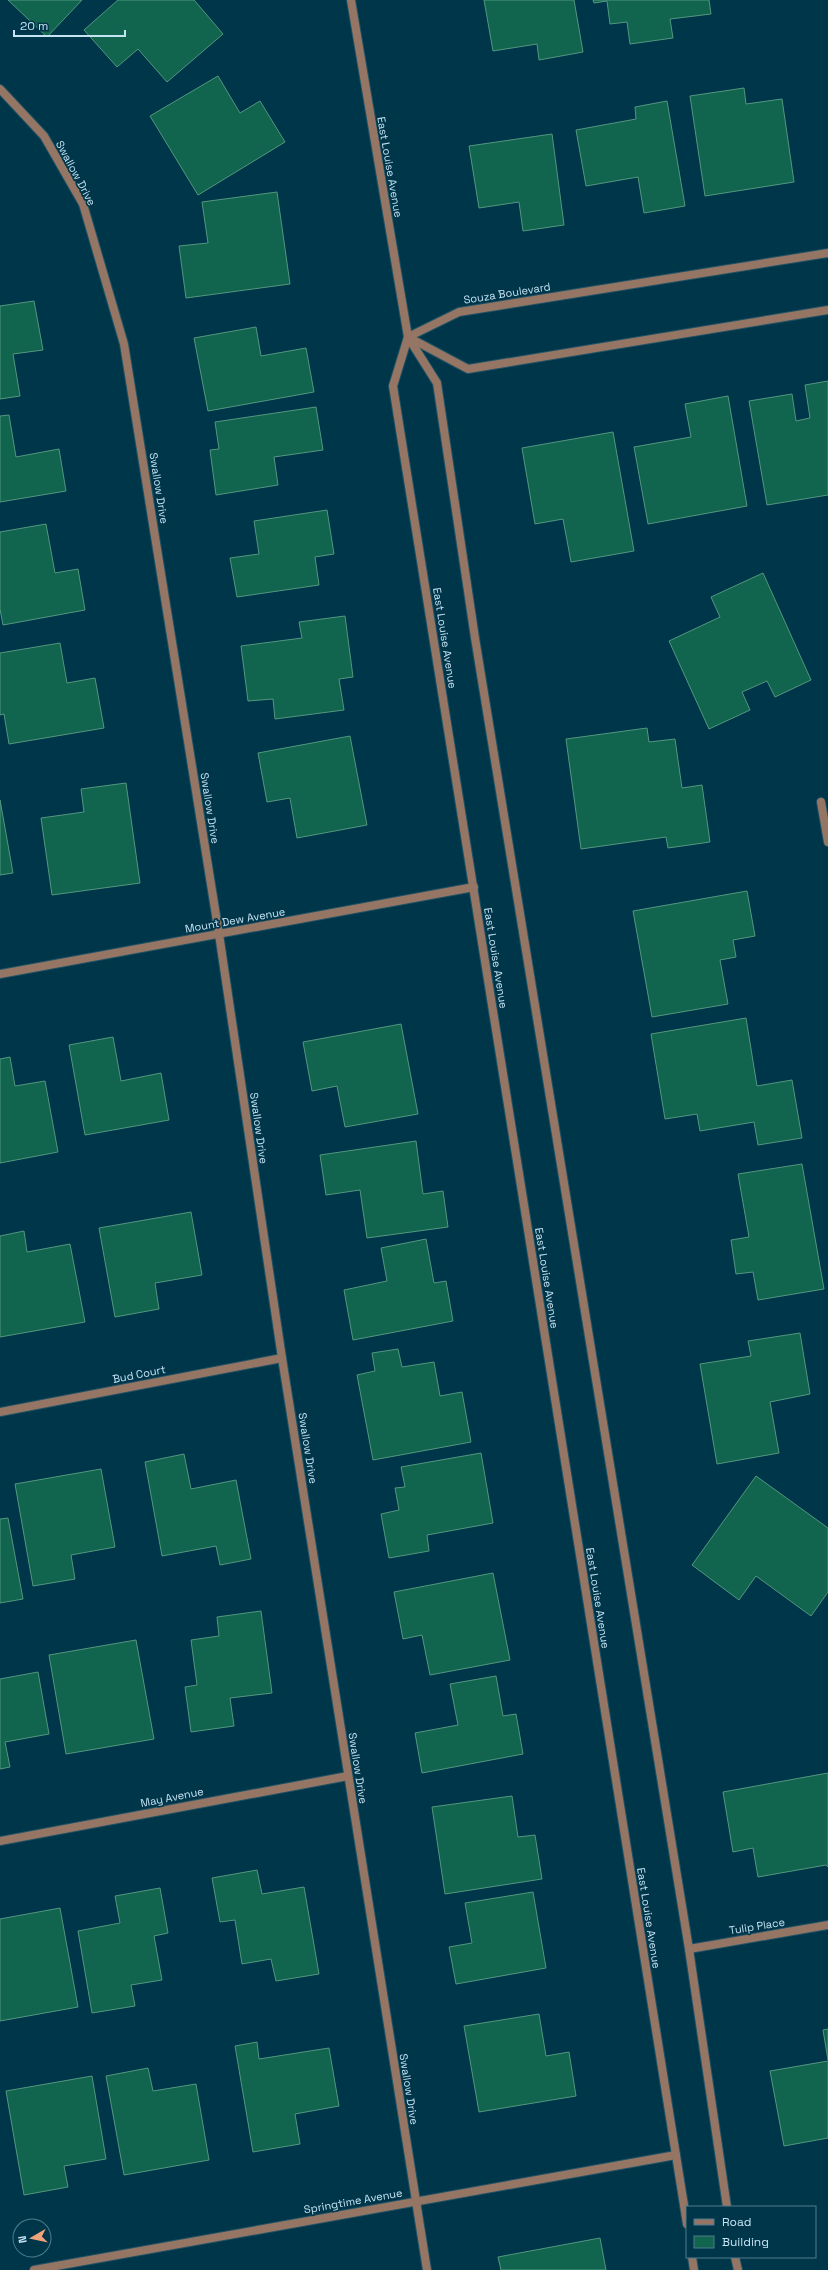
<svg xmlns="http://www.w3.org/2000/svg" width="828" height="2270" font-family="'Space Grotesk',sans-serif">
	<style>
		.building { fill: #11644e; stroke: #53977f }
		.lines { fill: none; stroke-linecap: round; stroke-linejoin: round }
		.minor-casing { stroke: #1f5265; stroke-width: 10 }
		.tertiary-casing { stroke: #1f5265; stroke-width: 10 }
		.minor { stroke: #957564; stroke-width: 8 }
		.tertiary { stroke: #957564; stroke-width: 8 }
		.labels { text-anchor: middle; stroke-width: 3.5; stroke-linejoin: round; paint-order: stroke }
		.street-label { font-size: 11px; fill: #c4e3f3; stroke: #00364a }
	</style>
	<rect width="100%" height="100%" fill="#00364a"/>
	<g class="building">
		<polygon points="8,0 82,0 47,37"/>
		<polygon points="118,0 194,0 223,34 167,82 138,49 117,67 84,30"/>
		<polygon points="484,0 574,0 583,52 539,60 537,44 493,51"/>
		<polygon points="593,0 709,0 711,14 670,19 673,38 630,44 627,22 610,24 607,1 594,3"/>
		<polygon points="218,76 240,113 260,101 285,142 198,195 150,116"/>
		<polygon points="744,88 746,104 782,99 794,182 705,196 690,96"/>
		<polygon points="667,101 685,206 644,213 638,177 586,186 576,130 636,119 635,107"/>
		<polygon points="552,134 564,225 523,231 519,202 479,208 469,146"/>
		<polygon points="277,192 290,284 186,298 179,246 208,243 202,202"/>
		<polygon points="34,301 43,350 13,354 20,396 0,399 0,306"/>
		<polygon points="256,327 261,356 306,348 314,392 208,411 194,338"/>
		<polygon points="828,381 828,495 767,505 749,401 792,394 796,421 810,418 805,385"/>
		<polygon points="728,396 747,506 648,524 634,447 691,437 685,404"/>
		<polygon points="316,407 323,450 274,457 278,485 216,495 210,450 219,449 215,422"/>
		<polygon points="9,415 16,457 59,449 66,491 0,502 0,416"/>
		<polygon points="613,432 634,551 571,562 563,519 535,524 522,448"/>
		<polygon points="327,510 334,554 315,557 319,585 237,597 230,558 259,554 254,521"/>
		<polygon points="46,524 55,573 78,569 85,610 3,625 0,609 0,532"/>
		<polygon points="763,573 811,680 775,697 767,681 742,692 750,710 709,729 669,641 720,617 711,597"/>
		<polygon points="345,616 353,677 339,679 344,710 275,719 273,699 248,701 241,646 302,638 299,622"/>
		<polygon points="60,643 67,683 95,678 104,728 9,744 4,714 0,715 0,653"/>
		<polygon points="647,728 649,742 675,739 682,788 702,785 710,842 668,848 666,837 581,849 566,739"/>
		<polygon points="350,736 367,825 297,838 290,798 267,802 258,753"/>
		<polygon points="126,783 140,883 52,895 41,818 84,812 81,789"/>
		<polygon points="0,800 13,873 0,875"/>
		<polygon points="747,891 755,936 733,940 736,957 720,960 728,1004 652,1017 633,911"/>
		<polygon points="746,1018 757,1086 792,1080 802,1138 758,1145 754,1122 700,1131 697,1114 665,1119 651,1034"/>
		<polygon points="401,1024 418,1114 345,1127 337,1086 312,1091 303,1042"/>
		<polygon points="113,1037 121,1081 161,1073 169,1120 85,1135 69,1045"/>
		<polygon points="10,1057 15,1086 45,1081 58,1152 0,1163 0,1059"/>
		<polygon points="416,1141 423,1194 443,1191 448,1227 367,1238 360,1190 326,1195 320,1155"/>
		<polygon points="802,1164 824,1289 758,1300 753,1272 736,1274 731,1240 749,1237 738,1174"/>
		<polygon points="191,1212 202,1275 155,1283 159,1309 115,1317 99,1228"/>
		<polygon points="24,1231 27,1252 70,1244 85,1322 0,1337 0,1236"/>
		<polygon points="426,1239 434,1283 446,1281 453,1321 353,1340 344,1290 387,1281 381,1248"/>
		<polygon points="800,1333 810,1394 770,1402 779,1453 717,1464 700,1364 751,1356 748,1341"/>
		<polygon points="398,1349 402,1367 434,1362 440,1396 462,1392 471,1442 373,1460 357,1375 375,1371 372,1353"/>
		<polygon points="481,1453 493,1523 427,1535 429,1551 389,1558 381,1514 399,1510 395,1488 405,1487 401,1467"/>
		<polygon points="184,1454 191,1489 236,1480 251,1559 220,1565 216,1546 162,1556 145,1462"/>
		<polygon points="101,1469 115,1547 71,1555 75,1579 33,1586 15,1484"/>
		<polygon points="756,1476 828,1528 828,1592 811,1616 756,1576 739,1600 692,1565"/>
		<polygon points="8,1518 23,1599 0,1603 0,1519"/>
		<polygon points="493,1573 510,1660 430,1675 422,1635 403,1639 394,1592"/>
		<polygon points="261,1611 272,1693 230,1698 234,1726 191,1732 185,1687 197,1685 191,1640 219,1636 217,1617"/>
		<polygon points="136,1640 154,1739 66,1754 49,1655"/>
		<polygon points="38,1672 49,1734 5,1742 10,1767 0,1769 0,1679"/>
		<polygon points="496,1676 503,1716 516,1714 523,1754 422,1773 415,1733 458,1725 450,1684"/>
		<polygon points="828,1773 828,1867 826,1865 758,1877 753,1848 733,1852 723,1792"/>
		<polygon points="512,1796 518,1837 535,1835 542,1879 445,1894 432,1807"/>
		<polygon points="257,1870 262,1894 304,1887 319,1974 276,1981 271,1959 242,1964 235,1920 220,1922 212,1878"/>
		<polygon points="160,1888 168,1933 154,1936 162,1980 131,1985 135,2006 92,2013 78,1931 120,1923 115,1896"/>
		<polygon points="533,1892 546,1968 456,1984 449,1947 472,1943 465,1903"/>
		<polygon points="60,1908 78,2007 0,2021 0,1919"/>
		<polygon points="539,2014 546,2056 569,2052 576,2096 479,2112 464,2026"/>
		<polygon points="828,2029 828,2060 823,2030"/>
		<polygon points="257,2042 259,2059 329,2048 339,2106 295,2114 300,2144 253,2152 235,2046"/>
		<polygon points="828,2061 828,2138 784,2146 770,2071"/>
		<polygon points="148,2068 153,2091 196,2084 209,2160 124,2175 106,2076"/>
		<polygon points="92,2076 106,2159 64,2166 68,2187 24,2195 6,2091"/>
		<polygon points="600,2238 606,2270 501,2270 498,2257"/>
	</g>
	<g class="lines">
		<defs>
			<g id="minor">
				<polyline points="0,89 44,136 83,204 124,344 219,934 282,1358 427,2270"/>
				<polyline points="408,337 468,369 828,310"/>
				<polyline points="408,337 459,312 828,253"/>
				<polyline points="821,802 828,842"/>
				<polyline points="0,974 474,887"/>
				<polyline points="0,1412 282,1358"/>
				<polyline points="0,1841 348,1776"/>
				<polyline points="689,1949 828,1925"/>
				<polyline points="34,2270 676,2155"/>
			</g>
			<g id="tertiary">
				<polyline points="351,0 408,337 437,383 475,638 689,1949 727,2207"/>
				<polyline points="408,337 393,386 687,2224"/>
				<polyline points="692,2257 694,2270"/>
				<polyline points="735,2257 738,2270"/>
			</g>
		</defs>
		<use href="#minor" class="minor-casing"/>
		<use href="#tertiary" class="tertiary-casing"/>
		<use href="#minor" class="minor"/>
		<use href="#tertiary" class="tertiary"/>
	</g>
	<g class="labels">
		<g class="street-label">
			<text transform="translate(390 167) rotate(80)" y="4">East Louise Avenue</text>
			<text transform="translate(76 173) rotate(62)" y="4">Swallow Drive</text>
			<text transform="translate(507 293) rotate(-9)" y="4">Souza Boulevard</text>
			<text transform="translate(159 488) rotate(81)" y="4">Swallow Drive</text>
			<text transform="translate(445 638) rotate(81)" y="4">East Louise Avenue</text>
			<text transform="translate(210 808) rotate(81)" y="4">Swallow Drive</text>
			<text transform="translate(235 920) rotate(-10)" y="4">Mount Dew Avenue</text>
			<text transform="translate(496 958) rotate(81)" y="4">East Louise Avenue</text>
			<text transform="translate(259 1128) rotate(82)" y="4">Swallow Drive</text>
			<text transform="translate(547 1278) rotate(81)" y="4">East Louise Avenue</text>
			<text transform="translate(139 1374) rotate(-11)" y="4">Bud Court</text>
			<text transform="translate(308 1448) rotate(81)" y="4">Swallow Drive</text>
			<text transform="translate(598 1598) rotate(81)" y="4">East Louise Avenue</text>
			<text transform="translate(358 1768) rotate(81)" y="4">Swallow Drive</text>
			<text transform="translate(172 1797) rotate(-11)" y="4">May Avenue</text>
			<text transform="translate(649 1918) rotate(81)" y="4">East Louise Avenue</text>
			<text transform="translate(757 1926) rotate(-9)" y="4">Tulip Place</text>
			<text transform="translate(409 2089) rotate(81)" y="4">Swallow Drive</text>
			<text transform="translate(353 2201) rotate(-10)" y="4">Springtime Avenue</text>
		</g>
	</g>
	<rect x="686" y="2206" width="130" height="52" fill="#00364a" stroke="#4e7b8e"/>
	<rect x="694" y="2219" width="20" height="6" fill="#957564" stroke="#4e7b8e"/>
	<text x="722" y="2226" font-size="12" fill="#c4e3f3">Road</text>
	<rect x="694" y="2236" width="20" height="12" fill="#11644e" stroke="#4e7b8e"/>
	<text x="722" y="2246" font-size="12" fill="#c4e3f3">Building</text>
	<g transform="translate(32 2238) rotate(261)"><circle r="19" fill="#00364a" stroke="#4e7b8e"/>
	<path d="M0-3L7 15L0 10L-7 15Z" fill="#f0a278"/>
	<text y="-6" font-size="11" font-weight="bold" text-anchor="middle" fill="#c4e3f3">N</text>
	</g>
	<path d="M14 30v6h111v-6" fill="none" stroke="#c4e3f3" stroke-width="2"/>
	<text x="20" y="30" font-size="12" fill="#c4e3f3" stroke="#00364a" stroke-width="3" paint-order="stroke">20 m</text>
</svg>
